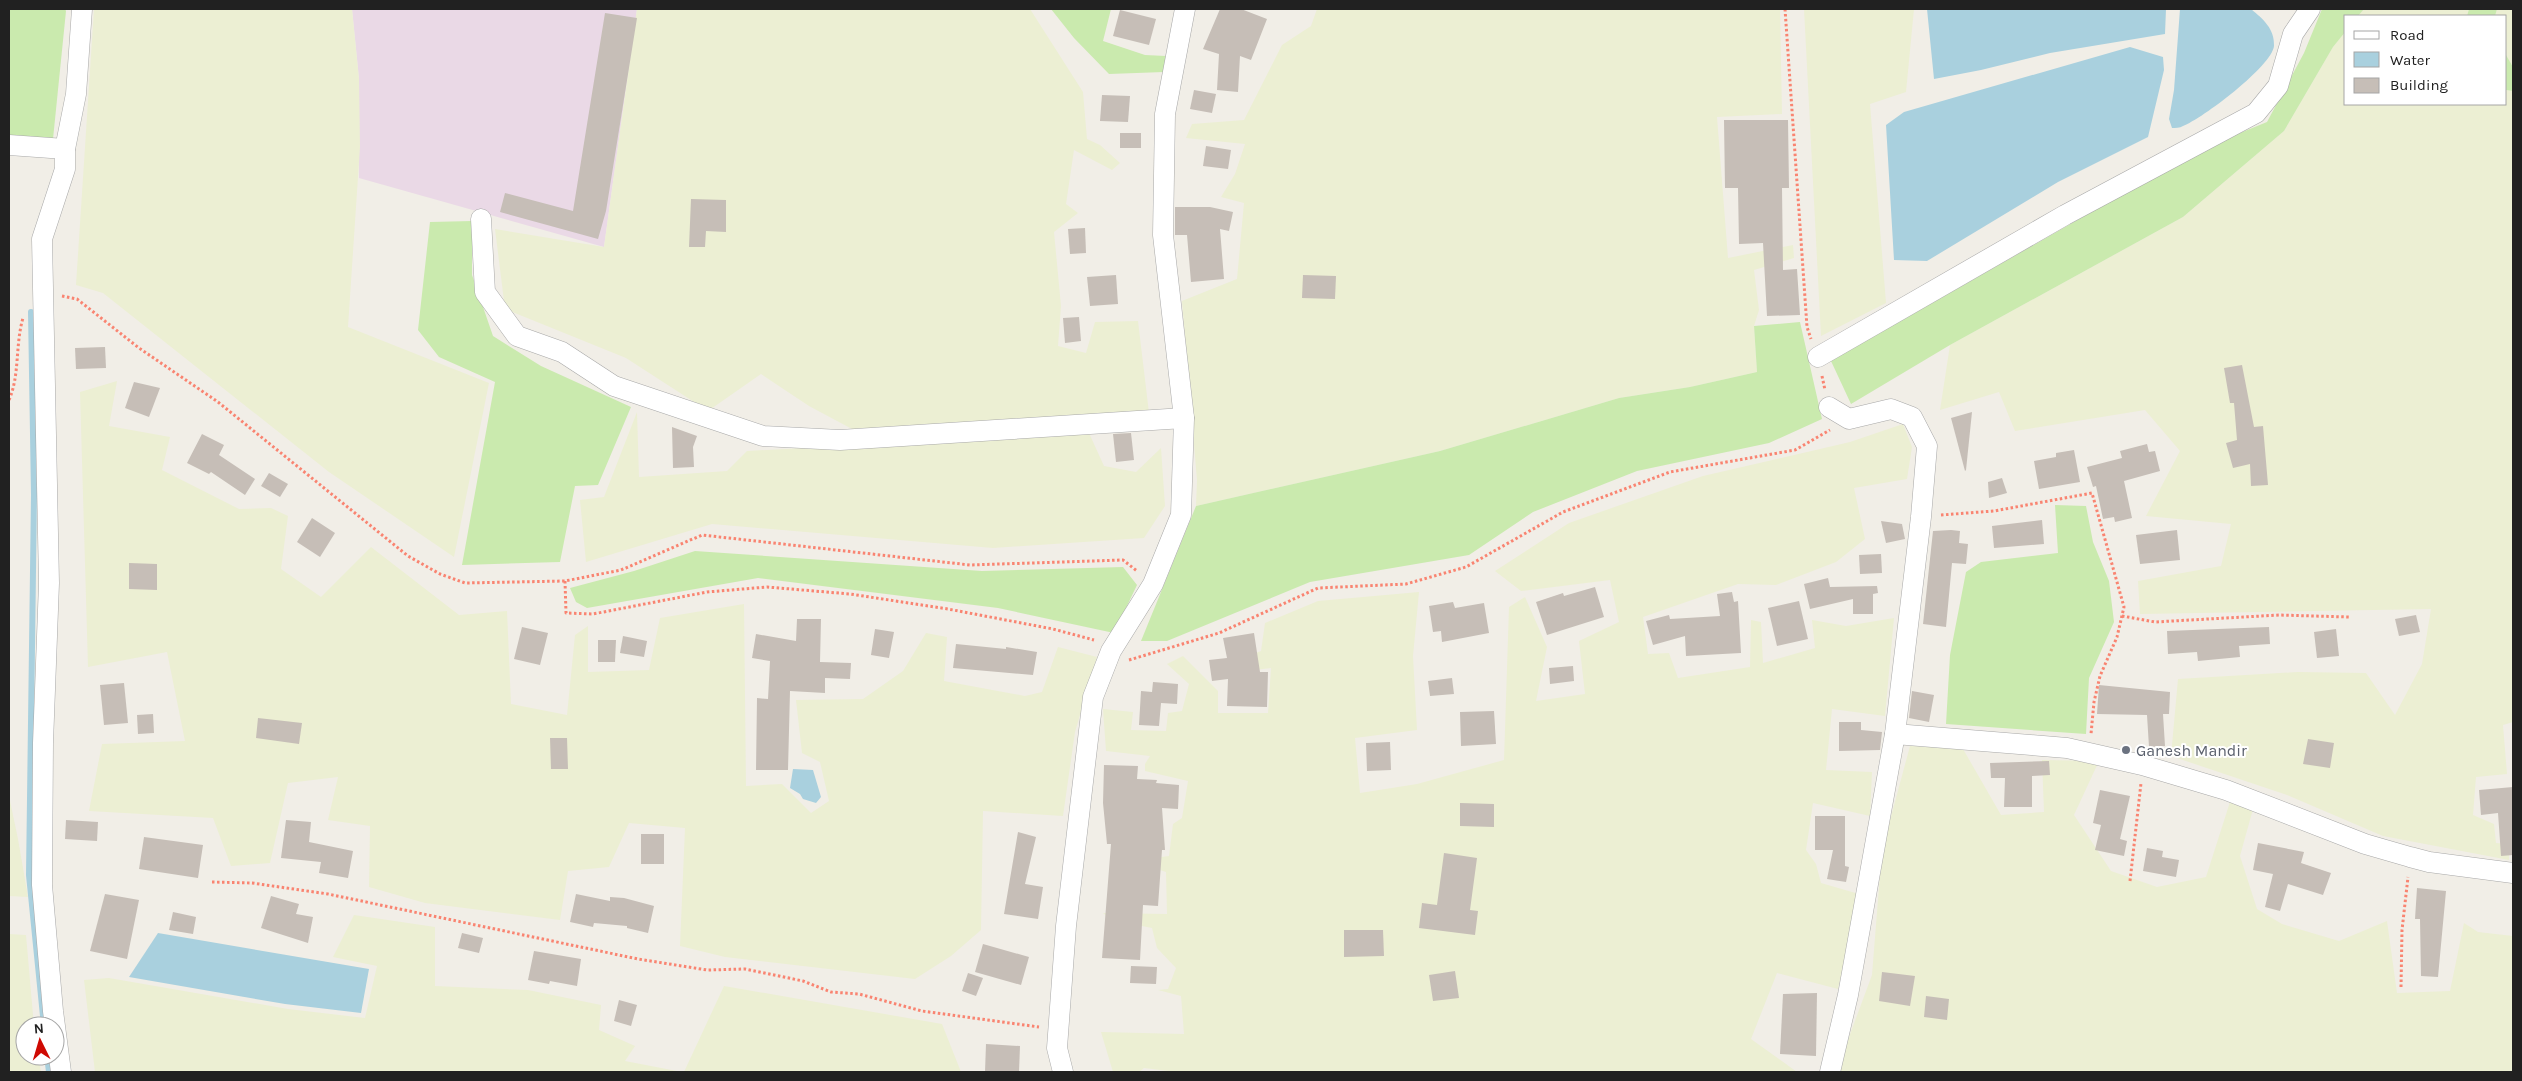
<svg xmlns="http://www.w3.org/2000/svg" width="2522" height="1081" font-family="Karla,sans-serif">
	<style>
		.industrial { fill: #ead9e6 }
		.farmland { fill: #ecefd3 }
		.grass { fill: #caeaae }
		.water { fill: #a9d0de }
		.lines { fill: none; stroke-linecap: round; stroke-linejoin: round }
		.stream { stroke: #a9d0de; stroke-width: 6 }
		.building { fill: #c6beb7 }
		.street-casing { stroke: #a8a8a8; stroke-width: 21 }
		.path { stroke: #f98471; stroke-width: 3; stroke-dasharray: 2.5 2.5; stroke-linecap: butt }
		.street { stroke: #fff; stroke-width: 20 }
		.worship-dot { fill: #6b7280; stroke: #fff; stroke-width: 2 }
		.labels { text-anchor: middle; stroke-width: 4; stroke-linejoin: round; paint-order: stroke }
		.worship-label { font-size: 16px; fill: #5b616d; stroke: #fff; text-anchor: start }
	</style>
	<rect width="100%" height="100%" fill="#f1eee7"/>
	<polygon class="industrial" points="352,9 637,9 604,247 359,178 359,79"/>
	<g class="farmland">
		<polygon points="94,9 352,9 359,79 360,147 348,327 489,383 454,557 329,472 103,293 76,285"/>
		<polygon points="637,9 1030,9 1083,92 1087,139 1100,145 1120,163 1112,170 1074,150 1066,204 1078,213 1054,232 1061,306 1058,346 1086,353 1095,322 1138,321 1149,413 854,430 809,406 761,374 708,411 626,358 505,309 495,229 604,247"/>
		<polygon points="1317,9 1780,9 1782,114 1717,117 1728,258 1793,245 1794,258 1754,270 1759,310 1754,326 1757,372 1690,387 1619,398 1440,451 1196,506 1197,480 1182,301 1237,279 1244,203 1221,197 1235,174 1245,144 1186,138 1192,124 1244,120 1282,45 1311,26"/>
		<polygon points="1804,9 1914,9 1906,92 1870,104 1886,303 1821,336"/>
		<polygon points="2364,9 2469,9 2467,16 2358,16"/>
		<polygon points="2497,9 2513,9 2513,67 2506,55 2506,16 2495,16"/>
		<polygon points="2346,31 2346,104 2506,104 2506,90 2513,91 2513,722 2503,725 2507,774 2476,777 2473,815 2494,824 2496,843 2509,844 2509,860 2383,836 2287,795 2171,756 2178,679 2298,672 2366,673 2395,715 2422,664 2431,609 2140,614 2138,581 2221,566 2231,524 2146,516 2180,451 2145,410 2015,431 1999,392 1940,410 1950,345 2183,217 2284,131 2333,47"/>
		<polygon points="117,381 109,426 170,437 162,470 239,509 271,508 288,516 281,569 321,597 371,547 459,615 507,611 511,704 567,715 575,635 588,626 588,672 649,670 660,618 744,604 746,786 782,784 811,813 829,801 820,762 802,753 796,700 863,699 903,671 926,633 947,637 944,681 1025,696 1042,692 1058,647 1097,657 1075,732 1063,816 983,811 981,930 951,956 915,979 725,957 680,946 685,828 629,823 609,867 568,871 560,920 425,903 369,887 370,826 328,820 338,777 288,783 270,863 231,866 213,818 89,811 102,744 185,741 167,652 88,667 80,392"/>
		<polygon points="637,412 639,477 727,471 747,451 1089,433 1104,466 1136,472 1161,448 1165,506 1144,538 993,548 712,524 586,562 580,500 604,497"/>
		<polygon points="1903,424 1912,447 1907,479 1854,488 1865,539 1836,562 1776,585 1738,584 1643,617 1648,654 1669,653 1678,678 1750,667 1751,620 1761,622 1763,663 1815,648 1812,620 1846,626 1894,618 1885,716 1832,709 1826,770 1872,772 1870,816 1813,803 1806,850 1816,864 1821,883 1859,894 1838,989 1777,973 1751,1039 1797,1072 1176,1072 1144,1068 1139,1072 1113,1072 1101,1032 1184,1034 1181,996 1158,990 1168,989 1176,968 1157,948 1152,928 1112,920 1103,913 1167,914 1166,872 1145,865 1146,859 1169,856 1173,824 1182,818 1188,781 1145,771 1145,764 1150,756 1106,751 1103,709 1133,712 1131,730 1166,731 1168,713 1182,711 1189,684 1167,664 1183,656 1218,691 1218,713 1268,713 1271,668 1239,672 1237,660 1261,651 1265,623 1318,601 1419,592 1413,656 1417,730 1355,738 1360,793 1417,784 1504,760 1509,607 1525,597 1547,647 1536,701 1585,694 1579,641 1619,622 1610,580 1521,591 1495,571 1569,523 1703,476 1850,442"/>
		<polygon points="1910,746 1963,749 2001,815 2044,812 2042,760 2099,761 2074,815 2111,871 2157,887 2206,877 2230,802 2253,809 2240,856 2257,909 2282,924 2339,941 2387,921 2397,993 2450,991 2464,923 2478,932 2513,936 2513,1072 1836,1072 1872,975 1882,850"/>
		<polygon points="9,796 18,839 28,897 9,896"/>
		<polygon points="354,915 435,927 435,986 528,990 601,1005 599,1030 635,1046 625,1061 682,1072 95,1072 84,980 109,978 288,1009 365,1018 377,966 333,957"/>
		<polygon points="9,934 26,935 34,1026 25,1026 25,1056 38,1056 41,1072 9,1072"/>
		<polygon points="724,986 942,1024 961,1072 684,1072"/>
	</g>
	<g class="grass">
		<polygon points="9,9 65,9 66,11 53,139 9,135"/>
		<polygon points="1051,9 1111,9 1103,41 1145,55 1166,56 1164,72 1109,74 1074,38"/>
		<polygon points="2322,9 2364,9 2358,16 2346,16 2346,31 2333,47 2284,131 2183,217 1950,345 1851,404 1831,361 2203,148 2267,122 2304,53"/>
		<polygon points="2469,9 2497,9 2495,16 2467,16"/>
		<polygon points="2506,55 2513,67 2513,91 2506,90"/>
		<polygon points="472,221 472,275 493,336 541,366 631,407 598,485 575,486 560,562 462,565 495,382 439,357 418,330 430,222"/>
		<polygon points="1800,322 1822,419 1769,443 1637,471 1533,512 1469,555 1310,582 1167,641 1141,641 1196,506 1440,451 1619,398 1690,387 1757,372 1754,326"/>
		<polygon points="2055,505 2086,506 2093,542 2109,581 2114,622 2089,678 2086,734 1946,724 1950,655 1966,572 1981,562 2058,553"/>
		<polygon points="695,551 982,571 1123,567 1137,585 1114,633 998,608 758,578 587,608 576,602 570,588 634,571"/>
	</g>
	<g class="water">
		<polygon points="1927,9 2166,9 2165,34 2050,53 1981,70 1934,79"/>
		<path d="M 2180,9 L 2251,9 C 2263,19 2275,29 2274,46 C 2272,66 2202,119 2183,126 C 2180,128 2175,128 2172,128 L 2169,119 L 2174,90 Z"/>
		<polygon points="2130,47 2163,57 2164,70 2148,137 2058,182 1927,261 1894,260 1886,125 1904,112"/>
		<polygon points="793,769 813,770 821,797 816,803 803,799 800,794 790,788"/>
		<polygon points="158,933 369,969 361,1013 285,1004 129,977"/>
	</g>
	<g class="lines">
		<g class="stream">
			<polyline points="31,312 34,495 29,875 44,1026"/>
			<polyline points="47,1056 49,1072"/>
		</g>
	</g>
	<g class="building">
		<polygon points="1220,9 1241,9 1267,19 1251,60 1240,56 1238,92 1217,90 1219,54 1203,49"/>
		<polygon points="1120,10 1156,19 1149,45 1113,36"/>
		<polygon points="605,13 637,18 606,211 598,239 500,212 505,193 573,211"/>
		<polygon points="1194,90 1216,94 1212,113 1190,109"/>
		<polygon points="1102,95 1130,96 1128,122 1100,121"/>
		<polygon points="1724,120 1788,120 1789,188 1782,188 1783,270 1797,269 1800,315 1767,316 1763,243 1739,244 1738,188 1725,188"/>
		<rect x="1120" y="133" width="21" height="15"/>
		<polygon points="1206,146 1231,150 1228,169 1203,166"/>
		<polygon points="691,199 726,200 726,232 706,231 705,247 689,247"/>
		<polygon points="1175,207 1210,207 1233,212 1229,231 1220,229 1224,279 1191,282 1187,235 1175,235"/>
		<polygon points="1085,228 1086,253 1070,254 1068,229"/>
		<polygon points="1116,275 1118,304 1090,306 1087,277"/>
		<polygon points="1303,275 1336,276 1335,299 1302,298"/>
		<polygon points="1079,317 1081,341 1065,343 1063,318"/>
		<polygon points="105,347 106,368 76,369 75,348"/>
		<polygon points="2242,365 2254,427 2263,426 2268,485 2251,486 2250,464 2233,468 2226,443 2237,440 2234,403 2230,403 2224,368"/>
		<polygon points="134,382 160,388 149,417 125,408"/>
		<polygon points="1972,412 1966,470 1965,471 1951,418"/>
		<polygon points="672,427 697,436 693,447 694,467 673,468"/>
		<polygon points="1131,433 1134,460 1116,462 1113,434"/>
		<polygon points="202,434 224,445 219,455 255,479 245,495 211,472 209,474 187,463"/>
		<polygon points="2147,444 2149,452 2155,451 2160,471 2124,481 2132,518 2115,522 2114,517 2103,519 2096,486 2093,487 2087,467 2122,458 2120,451"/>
		<polygon points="2074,450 2080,482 2039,489 2034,461 2056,457 2056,453"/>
		<polygon points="269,473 288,484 280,497 261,486"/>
		<polygon points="2002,478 2007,493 1989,498 1988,482"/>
		<polygon points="312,518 335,533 320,557 297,542"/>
		<polygon points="2042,520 2044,544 1994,548 1992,526"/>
		<polygon points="1881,521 1902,524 1905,539 1886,543"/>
		<polygon points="1951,530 1960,531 1959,543 1968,544 1966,564 1952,563 1946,627 1923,624 1933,531"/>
		<polygon points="2177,530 2180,560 2140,564 2136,535"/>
		<polygon points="1881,554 1882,573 1860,574 1859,555"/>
		<polygon points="129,563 157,564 157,590 129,589"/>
		<polygon points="1828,578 1830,587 1877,586 1878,593 1873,594 1873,614 1853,614 1853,599 1810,609 1804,584"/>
		<polygon points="1595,587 1604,617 1547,635 1536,602 1563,593 1564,596"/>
		<polygon points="1732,592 1734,602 1738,601 1741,653 1686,656 1685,636 1653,645 1646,621 1669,615 1670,619 1720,616 1717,594"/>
		<polygon points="1799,601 1808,639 1777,646 1768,608"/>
		<polygon points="1453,602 1455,608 1484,603 1489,633 1442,642 1441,631 1433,632 1429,606"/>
		<polygon points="2416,615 2420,632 2399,636 2395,619"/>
		<polygon points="797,619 821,619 820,662 851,663 850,679 825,678 825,693 790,691 788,770 756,770 757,698 768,699 770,661 752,658 756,634 796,641"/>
		<polygon points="522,627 548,633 540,665 514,659"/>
		<polygon points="2269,627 2270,644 2239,646 2240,657 2198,661 2197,652 2168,654 2167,631"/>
		<polygon points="875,629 894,632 889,658 871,655"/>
		<polygon points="2336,629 2339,656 2317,658 2314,632"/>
		<polygon points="1254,633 1260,672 1268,672 1267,707 1227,706 1228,679 1212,681 1209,660 1227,658 1223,638"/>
		<polygon points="623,636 647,641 644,657 620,653"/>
		<polygon points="598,640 616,640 615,662 598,662"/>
		<polygon points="956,644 1006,649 1006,647 1037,652 1033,675 953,668"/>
		<polygon points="1573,666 1574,681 1550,684 1549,668"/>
		<polygon points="1452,678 1454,694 1430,696 1428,681"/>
		<polygon points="1153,682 1178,684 1177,704 1161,703 1159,726 1139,725 1141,691 1152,692"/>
		<polygon points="124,683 128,723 104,725 100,685"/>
		<polygon points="2099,685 2170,692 2169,714 2163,714 2165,746 2149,747 2147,715 2097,714"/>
		<polygon points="1912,691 1934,695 1929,722 1909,718"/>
		<polygon points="1494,711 1496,744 1461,746 1460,712"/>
		<polygon points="153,714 154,733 138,734 137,715"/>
		<polygon points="258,718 302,723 299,744 256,738"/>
		<polygon points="1839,722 1861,722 1861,730 1882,732 1880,750 1839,751"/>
		<polygon points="550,738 567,738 568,769 551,769"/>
		<polygon points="2308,739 2334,743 2330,768 2303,764"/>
		<polygon points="1390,742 1391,770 1367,771 1366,743"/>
		<polygon points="2049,761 2050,775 2032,776 2032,807 2004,807 2005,778 1991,778 1990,763"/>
		<polygon points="1104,765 1138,766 1137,779 1157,780 1156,783 1179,785 1178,809 1162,808 1165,850 1162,850 1158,906 1143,905 1140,960 1102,958 1111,844 1107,844 1103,803"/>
		<polygon points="2513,787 2513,855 2501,856 2498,813 2481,815 2479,790"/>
		<polygon points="2100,790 2130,796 2120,839 2127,841 2124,856 2095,850 2101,825 2093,823"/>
		<polygon points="1460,803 1494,804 1494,827 1460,826"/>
		<polygon points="1815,816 1845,816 1845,866 1849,867 1846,882 1827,879 1833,850 1815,850"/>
		<polygon points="66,820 98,822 97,841 65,839"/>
		<polygon points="286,820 311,822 309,842 353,851 348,878 319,873 321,862 281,858"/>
		<polygon points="1018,832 1036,837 1025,884 1043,887 1038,919 1004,914"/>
		<rect x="641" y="834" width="23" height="30"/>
		<polygon points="144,837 203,845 198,878 139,869"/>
		<polygon points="2258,843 2304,852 2301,863 2331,873 2323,895 2288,884 2280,911 2265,907 2273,874 2253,870"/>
		<polygon points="2147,848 2163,851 2162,857 2179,860 2176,877 2143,871"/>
		<polygon points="1444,853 1477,858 1470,910 1478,911 1475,935 1419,928 1422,903 1437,905"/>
		<polygon points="2417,888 2446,891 2438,977 2421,976 2420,919 2415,919"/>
		<polygon points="105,894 139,900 127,959 90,951"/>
		<polygon points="576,894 610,901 610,897 624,898 654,906 648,933 627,928 627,926 594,923 593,927 570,922"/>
		<polygon points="271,896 299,904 296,914 313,917 308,943 261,928"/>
		<polygon points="173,912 196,917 193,934 169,930"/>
		<polygon points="1344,930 1383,930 1384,956 1344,957"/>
		<polygon points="462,933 483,938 479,953 458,948"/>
		<polygon points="983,944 1029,957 1021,985 975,972"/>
		<polygon points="534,951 581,959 577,986 550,981 549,984 528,980"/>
		<polygon points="1131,966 1157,967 1156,984 1130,983"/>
		<polygon points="1455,971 1459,998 1433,1001 1429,975"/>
		<polygon points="1882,972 1915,976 1910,1006 1879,1001"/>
		<polygon points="968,973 983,978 976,996 962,991"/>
		<polygon points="1817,993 1816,1056 1780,1054 1783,994"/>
		<polygon points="1926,996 1949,999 1947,1020 1924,1017"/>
		<polygon points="619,1000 637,1005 631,1026 614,1021"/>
		<polygon points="986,1044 1020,1046 1019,1072 985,1072"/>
	</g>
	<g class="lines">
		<defs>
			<g id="street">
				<polyline points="9,145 65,149"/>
				<polyline points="481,219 485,292 517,336 562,352 614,386 763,436 840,440 1184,418"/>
				<polyline points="1818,357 2065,215 2256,113 2278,86 2293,34 2310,9"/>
				<polyline points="1829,407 1849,419 1891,409 1912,417 1927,446 1921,517 1895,734 1848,995 1830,1072"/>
				<polyline points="1895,734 2067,748 2142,765 2226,790 2365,844 2410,857 2429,862 2513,873"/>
				<polyline points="61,1072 53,1011 42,885 43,743 49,583 42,239 65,169 65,149 76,94 82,9"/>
				<polyline points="1063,1072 1057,1048 1066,926 1093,697 1111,651 1153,584 1181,515 1184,418 1163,235 1165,114 1185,9"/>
			</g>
		</defs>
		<use href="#street" class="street-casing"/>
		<g class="path">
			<polyline points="1785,9 1807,327 1811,339"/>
			<polyline points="62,296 77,299 139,348 218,402 408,556 440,574 465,583 565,581 621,570 702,535 970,565 1123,560 1137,571"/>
			<polyline points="1822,376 1825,390"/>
			<path d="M 9,400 C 20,375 15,345 23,318"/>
			<polyline points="1941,515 1994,511 2092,493 2124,607 2117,637 2100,676 2094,702 2091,734"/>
			<polyline points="565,581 566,613 593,614 707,592 767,587 850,594 948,609 1053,629 1094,640"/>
			<polyline points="2122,616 2155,622 2279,615 2349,617"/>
			<polyline points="1129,660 1219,633 1318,588 1406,584 1466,567 1563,512 1670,472 1795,450 1830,430"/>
			<polyline points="2130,881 2141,783"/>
			<polyline points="212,882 252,883 328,894 638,959 707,970 745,969 803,981 831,992 859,994 922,1011 1039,1027"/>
			<polyline points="2401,987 2402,930 2408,877"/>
		</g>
		<use href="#street" class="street"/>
	</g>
	<circle class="worship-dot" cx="2126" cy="750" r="5"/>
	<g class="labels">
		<g class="worship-label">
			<text x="2136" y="756">Ganesh Mandir</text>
		</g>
	</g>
	<rect width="2522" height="1081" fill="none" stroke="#212121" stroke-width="20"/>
	<rect x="2344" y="15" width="162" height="90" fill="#ffffff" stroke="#a6a6a6"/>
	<rect x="2354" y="31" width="25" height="8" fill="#ffffff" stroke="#a6a6a6"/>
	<text x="2390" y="40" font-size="15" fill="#212121">Road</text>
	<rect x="2354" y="52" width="25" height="15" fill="#a9d0de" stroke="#a6a6a6"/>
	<text x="2390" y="65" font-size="15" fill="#212121">Water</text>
	<rect x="2354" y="78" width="25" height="15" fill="#c6beb7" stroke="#a6a6a6"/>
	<text x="2390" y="90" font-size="15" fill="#212121">Building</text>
	<g transform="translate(40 1041) rotate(355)"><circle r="24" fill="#ffffff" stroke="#a6a6a6"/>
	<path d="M0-4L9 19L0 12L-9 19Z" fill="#cf0902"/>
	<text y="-8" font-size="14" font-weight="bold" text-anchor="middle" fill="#212121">N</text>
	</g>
</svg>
